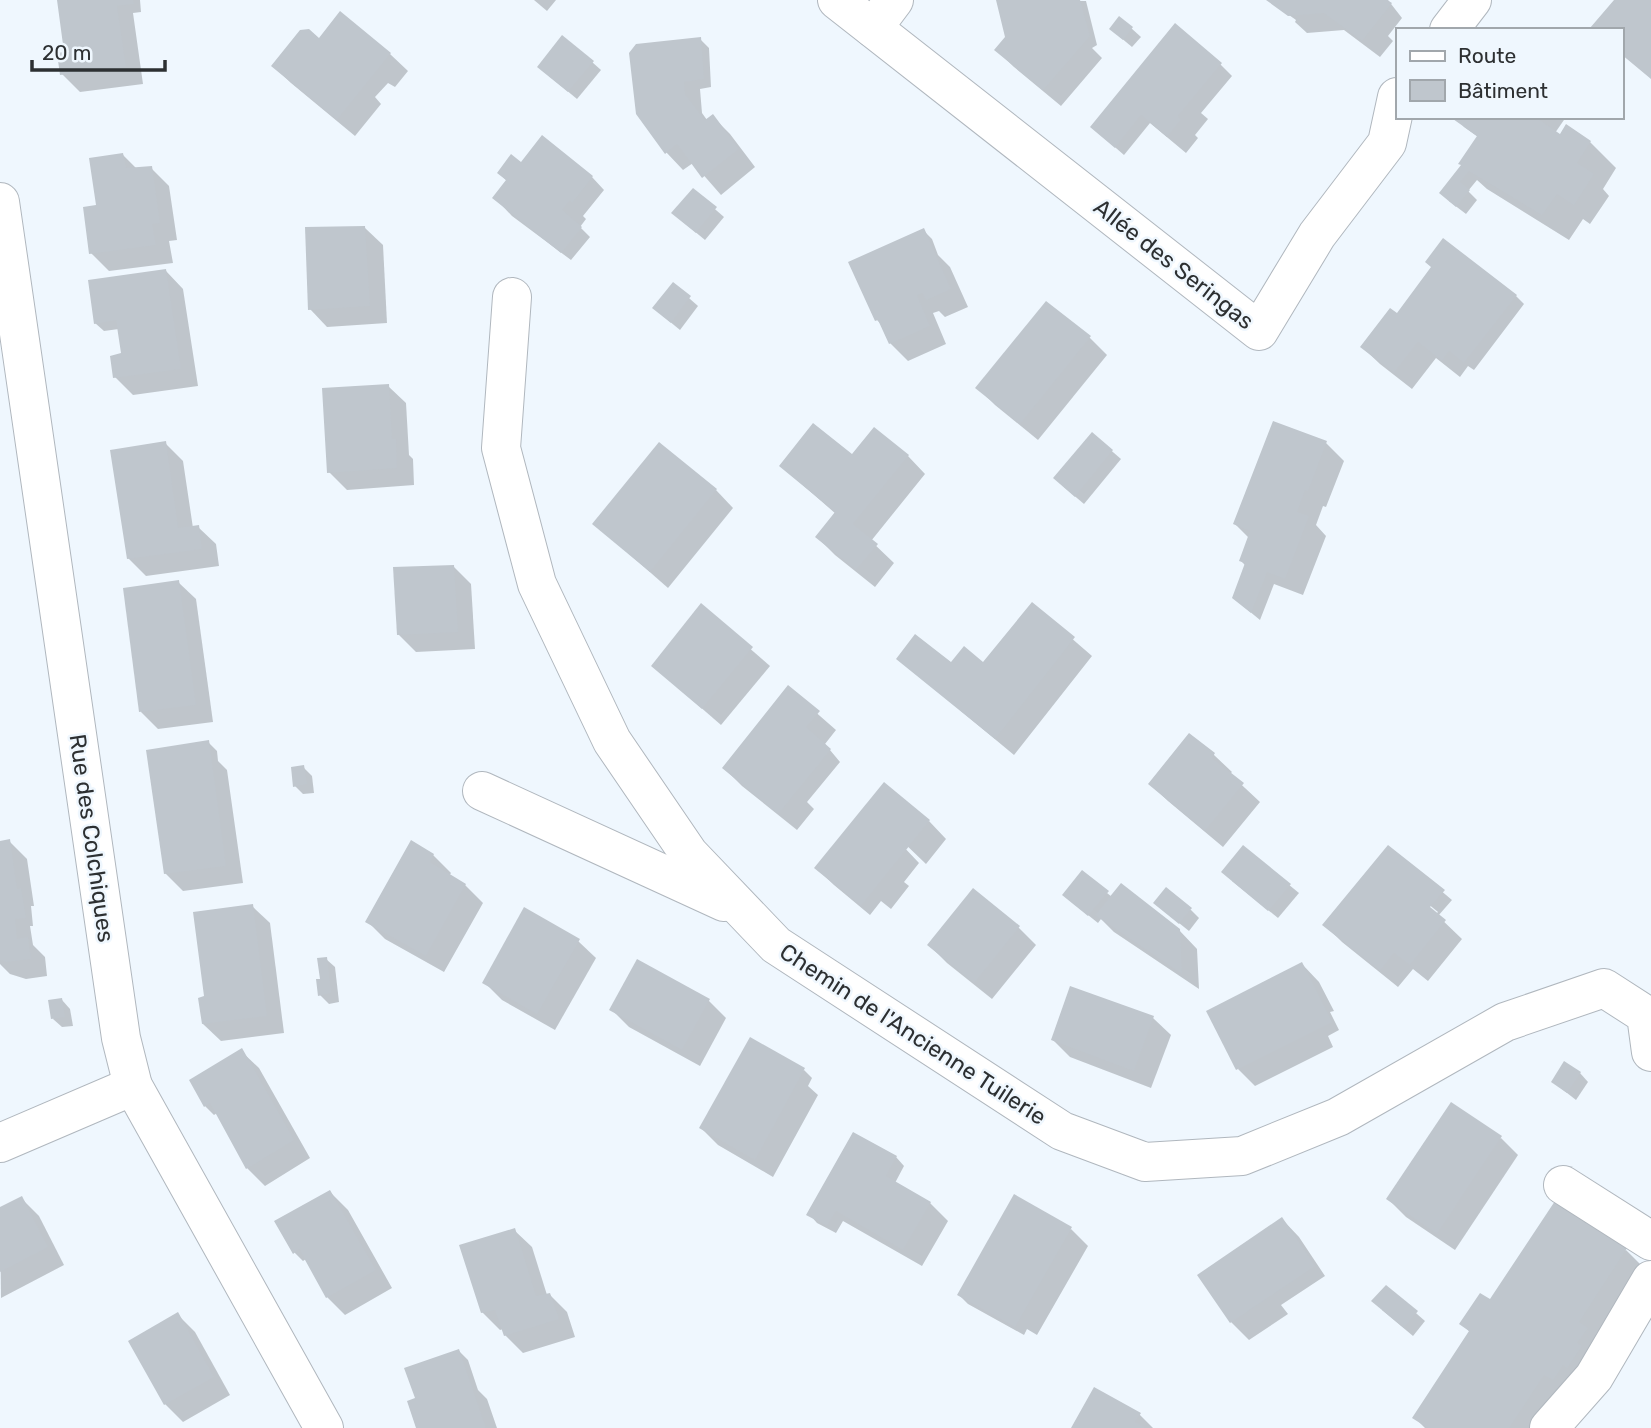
<svg xmlns="http://www.w3.org/2000/svg" width="1651" height="1428" font-family="Rubik,sans-serif">
	<style>
		.shadow { fill: #0003; fill-rule: evenodd }
		.building { fill: #bfc6cd }
		.lines { fill: none; stroke-linecap: round; stroke-linejoin: round }
		.minor-casing { stroke: #b0b7be; stroke-width: 40 }
		.minor { stroke: #fff; stroke-width: 38 }
		.labels { text-anchor: middle; stroke-width: 5; stroke-linejoin: round; paint-order: stroke }
		.street-label { font-size: 23px; fill: #2d3032; stroke: #eff7fe }
	</style>
	<rect width="100%" height="100%" fill="#eff7fe"/>
	<g class="shadow">
		<polygon points="59,0 140,0 141,12 133,13 143,84 80,92 62,74 66,53"/>
		<polygon points="534,0 556,0 547,11"/>
		<polygon points="998,0 1086,1 1097,45 1092,48 1102,58 1061,106 1014,67 996,50 1007,37"/>
		<polygon points="1268,0 1388,0 1402,18 1388,36 1393,41 1380,57 1344,30 1307,33 1295,22 1296,20"/>
		<polygon points="1120,18 1141,37 1132,47 1120,37"/>
		<polygon points="700,39 709,48 711,87 700,89 702,113 707,120 713,117 730,134 755,167 721,195 693,163 683,170 666,152 637,113"/>
		<polygon points="319,41 390,54 408,71 395,87 388,83 375,97 381,104 355,136 291,83 273,66"/>
		<polygon points="1214,58 1232,76 1201,113 1208,119 1195,135 1198,138 1186,153 1150,123 1124,155 1101,135"/>
		<polygon points="592,62 601,70 577,99 548,75"/>
		<polygon points="1456,117 1566,117 1555,133 1560,137 1567,126 1590,142 1616,168 1603,189 1609,196 1590,224 1583,219 1569,240 1487,189 1477,180 1468,191 1477,200 1466,214 1449,201 1463,166 1478,137 1464,127"/>
		<polygon points="543,138 592,177 604,190 583,216 586,219 580,227 590,237 571,260 512,216 495,198 507,181 499,173 521,165"/>
		<polygon points="123,155 137,169 151,168 169,186 177,240 169,241 173,263 109,271 91,253 98,207"/>
		<polygon points="693,190 724,217 705,240 682,221"/>
		<polygon points="365,228 383,245 387,323 327,327 310,309"/>
		<polygon points="923,230 932,239 938,255 950,267 968,307 945,317 939,311 933,313 946,344 908,361 890,343 883,326 877,320"/>
		<polygon points="166,271 183,289 198,386 133,395 115,377 123,355 119,329 104,331 95,323"/>
		<polygon points="673,284 698,306 680,330 663,316"/>
		<polygon points="1516,296 1524,304 1474,370 1468,366 1460,377 1436,358 1412,389 1380,364 1362,347 1397,315"/>
		<polygon points="1047,303 1090,338 1107,355 1038,440 995,405 977,387"/>
		<polygon points="388,386 406,403 409,455 413,459 414,485 347,490 329,472"/>
		<polygon points="1092,434 1121,459 1084,504 1064,487"/>
		<polygon points="165,443 183,461 193,528 198,527 216,544 219,566 146,576 128,558"/>
		<polygon points="1326,443 1344,461 1326,507 1323,506 1316,525 1326,536 1303,595 1274,584 1260,620 1243,606 1246,566 1241,561 1249,538 1235,524"/>
		<polygon points="908,456 925,474 871,541 894,563 875,587 835,555 817,537 836,514 781,466 852,457"/>
		<polygon points="716,490 733,508 668,588 595,524"/>
		<polygon points="453,566 471,584 475,649 416,652 398,634"/>
		<polygon points="178,582 196,599 213,722 158,729 141,712"/>
		<polygon points="1032,604 1092,656 1014,755 961,711 951,664 983,664"/>
		<polygon points="701,606 770,666 721,725 668,679"/>
		<polygon points="788,688 836,730 825,744 840,762 807,802 814,809 797,830 742,786 724,768"/>
		<polygon points="1190,735 1214,755 1232,772 1230,774 1260,802 1223,847 1168,801 1150,784"/>
		<polygon points="208,742 217,751 218,761 227,770 243,883 183,891 165,873"/>
		<polygon points="303,767 312,776 314,793 303,794 295,786"/>
		<polygon points="929,821 946,839 926,864 902,841 900,843 919,863 904,882 909,886 891,909 881,901 870,915 834,885 816,868"/>
		<polygon points="9,841 27,859 34,906 31,906 33,926 30,926 33,945 45,957 47,976 26,979 10,974 0,964 0,842"/>
		<polygon points="1243,847 1299,893 1278,918 1232,881"/>
		<path d="M 1389,847 L 1452,900 L 1438,916 L 1462,939 L 1428,981 L 1413,969 L 1398,987 L 1342,942 L 1325,925 ZM 1384,868 L 1438,912 L 1436,914 Z"/>
		<polygon points="433,855 451,873 449,876 465,885 483,903 444,972 385,939 367,921"/>
		<polygon points="1107,893 1112,897 1179,930 1197,949 1199,989 1114,932 1101,919 1098,923 1073,903"/>
		<polygon points="252,906 270,923 284,1033 221,1041 203,1024 206,997"/>
		<polygon points="1191,910 1199,918 1189,931 1164,911"/>
		<polygon points="1018,927 1036,945 992,999 947,963 929,945"/>
		<polygon points="578,941 596,958 555,1030 502,1000 484,982"/>
		<polygon points="326,959 335,967 339,1002 329,1004 320,995"/>
		<polygon points="1302,964 1319,982 1334,1011 1330,1012 1339,1030 1328,1036 1333,1047 1255,1086 1238,1069"/>
		<polygon points="62,1000 70,1009 73,1026 62,1027 53,1019"/>
		<polygon points="709,1001 726,1018 700,1066 629,1027 611,1009"/>
		<polygon points="1153,1018 1171,1035 1151,1088 1070,1057 1053,1040"/>
		<polygon points="241,1051 259,1068 310,1158 265,1186 247,1168 217,1113 214,1115 205,1106 191,1080"/>
		<polygon points="804,1070 812,1078 808,1086 818,1095 773,1177 718,1145 701,1128"/>
		<polygon points="1580,1073 1588,1082 1576,1100 1553,1082"/>
		<polygon points="1501,1138 1518,1155 1455,1250 1406,1217 1388,1199"/>
		<polygon points="896,1157 904,1166 895,1183 930,1203 948,1221 922,1266 843,1221 836,1233 817,1223 809,1214"/>
		<polygon points="330,1192 348,1210 392,1288 345,1315 327,1297 306,1259 303,1261 294,1252"/>
		<polygon points="21,1198 39,1216 64,1265 1,1298 0,1209"/>
		<polygon points="1282,1219 1299,1237 1325,1276 1281,1305 1288,1314 1249,1340 1231,1322"/>
		<polygon points="1071,1229 1088,1246 1037,1335 1027,1329 1024,1335 968,1304 959,1295"/>
		<polygon points="514,1230 532,1247 547,1295 549,1294 567,1312 575,1337 523,1353 505,1335 503,1329 500,1330 482,1312"/>
		<polygon points="1626,1250 1651,1275 1552,1428 1425,1428 1414,1417 1470,1332 1462,1324 1491,1301"/>
		<polygon points="1386,1287 1425,1321 1413,1336 1382,1310"/>
		<polygon points="177,1314 195,1332 230,1395 183,1422 165,1404"/>
		<polygon points="459,1351 468,1360 478,1390 487,1399 497,1428 418,1428 417,1399"/>
		<polygon points="1139,1414 1153,1428 1073,1428"/>
	</g>
	<g class="building">
		<polygon points="57,0 133,0 134,4 117,6 126,67 60,75 57,53 64,52"/>
		<polygon points="996,0 1080,0 1090,36 1043,90 994,50 1005,37"/>
		<polygon points="1266,0 1387,0 1392,3 1362,41 1324,13 1288,16"/>
		<polygon points="1614,0 1651,0 1651,79 1621,54 1621,30 1590,28"/>
		<polygon points="340,11 391,53 337,120 271,66 300,30 309,29 319,38"/>
		<polygon points="1119,16 1133,27 1123,40 1109,29"/>
		<polygon points="1175,23 1222,63 1178,116 1181,120 1167,137 1141,115 1115,148 1090,127"/>
		<polygon points="562,35 594,61 568,92 537,67"/>
		<polygon points="701,37 704,79 684,82 685,94 705,120 713,114 739,149 702,178 677,144 665,154 636,114 629,53 636,44"/>
		<polygon points="1454,117 1535,117 1560,134 1566,124 1591,141 1577,163 1594,174 1574,205 1557,194 1542,215 1469,171 1460,182 1470,190 1456,207 1439,193 1461,165 1458,164 1477,136 1453,119"/>
		<polygon points="542,135 593,176 572,203 570,200 562,210 582,227 561,253 492,198 506,180 497,173 511,154 521,162"/>
		<polygon points="123,153 126,168 152,166 160,223 152,224 156,245 89,254 83,207 96,205 89,158"/>
		<polygon points="693,188 717,207 696,233 671,213"/>
		<polygon points="365,226 370,306 308,310 305,227"/>
		<polygon points="924,228 951,289 926,300 922,293 917,295 930,326 889,344 878,320 875,321 848,262"/>
		<polygon points="1443,238 1517,295 1464,363 1449,351 1442,361 1418,342 1394,373 1360,347 1390,308 1397,313 1431,267 1425,262"/>
		<polygon points="166,269 181,369 113,378 110,356 121,353 116,320 94,324 88,280"/>
		<polygon points="673,282 691,296 671,323 652,308"/>
		<polygon points="1046,301 1091,336 1020,424 975,388"/>
		<polygon points="389,384 392,439 396,439 397,468 327,473 322,388"/>
		<polygon points="1273,421 1327,441 1308,491 1305,490 1297,512 1309,516 1285,579 1267,572 1251,613 1232,598 1245,563 1239,561 1250,531 1233,524"/>
		<polygon points="813,423 852,454 874,427 909,455 853,524 878,544 856,570 815,537 835,512 779,466"/>
		<polygon points="1092,432 1113,450 1075,497 1053,478"/>
		<polygon points="166,441 178,528 199,525 202,549 127,559 110,450"/>
		<polygon points="659,442 717,489 650,572 592,524"/>
		<polygon points="454,565 458,632 397,635 393,567"/>
		<polygon points="179,580 196,705 139,712 123,588"/>
		<polygon points="1032,602 1075,637 995,739 896,659 915,634 951,662 964,646 983,662"/>
		<polygon points="701,603 753,647 702,709 651,666"/>
		<polygon points="788,685 820,711 806,727 831,749 778,814 722,768"/>
		<polygon points="1189,733 1215,753 1212,758 1244,783 1205,831 1148,784"/>
		<polygon points="209,740 226,866 164,874 146,750"/>
		<polygon points="304,765 307,784 293,787 291,767"/>
		<polygon points="884,782 930,820 861,906 814,868"/>
		<polygon points="10,839 17,889 21,888 26,918 15,919 17,939 28,937 31,959 7,962 0,960 0,841"/>
		<polygon points="411,840 434,854 430,862 466,884 426,956 365,922"/>
		<polygon points="1243,845 1291,884 1268,911 1221,872"/>
		<polygon points="1388,845 1445,890 1430,907 1446,920 1410,965 1394,953 1380,971 1322,925"/>
		<polygon points="1082,870 1109,891 1088,916 1062,895"/>
		<polygon points="1121,883 1180,929 1182,974 1095,915"/>
		<polygon points="1166,887 1192,908 1179,924 1153,903"/>
		<polygon points="973,888 1020,926 974,983 927,945"/>
		<polygon points="253,904 267,1016 202,1024 198,998 204,996 193,912"/>
		<polygon points="524,907 580,939 537,1014 482,983"/>
		<polygon points="327,957 331,993 318,996 316,979 320,979 317,958"/>
		<polygon points="637,959 710,999 682,1050 609,1010"/>
		<polygon points="1302,962 1332,1022 1236,1070 1206,1011"/>
		<polygon points="1070,986 1154,1016 1134,1071 1051,1040"/>
		<polygon points="62,998 65,1017 51,1019 48,1000"/>
		<polygon points="750,1037 805,1068 755,1160 699,1128"/>
		<polygon points="242,1048 294,1140 246,1169 210,1103 204,1107 189,1080"/>
		<polygon points="1564,1061 1581,1072 1567,1093 1551,1082"/>
		<polygon points="1451,1102 1502,1136 1437,1234 1386,1199"/>
		<polygon points="853,1132 897,1156 886,1176 931,1202 903,1250 836,1211 827,1226 806,1215"/>
		<polygon points="330,1190 376,1270 326,1298 299,1249 293,1254 274,1221"/>
		<polygon points="1014,1194 1072,1227 1015,1327 957,1295"/>
		<polygon points="22,1196 48,1247 0,1272 0,1207"/>
		<polygon points="1555,1201 1627,1248 1579,1322 1588,1328 1577,1343 1582,1346 1567,1368 1563,1365 1553,1380 1544,1375 1509,1428 1428,1428 1412,1418 1469,1331 1459,1324 1480,1293 1490,1299"/>
		<polygon points="1282,1217 1315,1266 1230,1323 1197,1275"/>
		<polygon points="515,1228 536,1296 550,1293 559,1319 504,1336 495,1310 481,1313 459,1245"/>
		<polygon points="1386,1285 1418,1311 1404,1328 1371,1301"/>
		<polygon points="178,1312 214,1377 164,1405 128,1341"/>
		<polygon points="459,1349 486,1428 416,1428 407,1401 415,1398 404,1368"/>
		<polygon points="1094,1387 1141,1413 1135,1422 1146,1428 1071,1428"/>
	</g>
	<g class="lines">
		<defs>
			<g id="minor">
				<polyline points="837,0 1259,331 1317,235 1387,143 1397,97"/>
				<polyline points="873,28 894,0"/>
				<polyline points="1449,30 1472,0"/>
				<polyline points="0,202 121,1038 133,1086 324,1428"/>
				<polyline points="512,297 501,448 537,584 612,741 689,854 776,945 1062,1131 1145,1162 1242,1156 1338,1117 1505,1022 1604,988 1646,1015 1651,1052"/>
				<polyline points="482,791 724,902"/>
				<polyline points="0,1143 133,1086"/>
				<polyline points="1563,1185 1651,1241"/>
				<polyline points="1549,1428 1594,1377 1651,1280"/>
			</g>
		</defs>
		<use href="#minor" class="minor-casing"/>
		<use href="#minor" class="minor"/>
	</g>
	<g class="labels">
		<g class="street-label">
			<text transform="translate(1174 264) rotate(38)" y="8">Allée des Seringas</text>
			<text transform="translate(92 838) rotate(82)" y="8">Rue des Colchiques</text>
			<text transform="translate(913 1034) rotate(33)" y="8">Chemin de l'Ancienne Tuilerie</text>
		</g>
	</g>
	<rect x="1396" y="28" width="228" height="91" fill="#eff7fe" stroke="#a1a7ac" stroke-width="2"/>
	<rect x="1410" y="51" width="35" height="10" fill="#ffffff" stroke="#a1a7ac" stroke-width="2"/>
	<text x="1458" y="63" font-size="21" fill="#2d3032">Route</text>
	<rect x="1410" y="80" width="35" height="21" fill="#bfc6cd" stroke="#a1a7ac" stroke-width="2"/>
	<text x="1458" y="98" font-size="21" fill="#2d3032">Bâtiment</text>
	<path d="M32 60v10h133v-10" fill="none" stroke="#2d3032" stroke-width="3.5"/>
	<text x="42" y="60" font-size="21" fill="#2d3032" stroke="#eff7fe" stroke-width="5" paint-order="stroke">20 m</text>
</svg>
